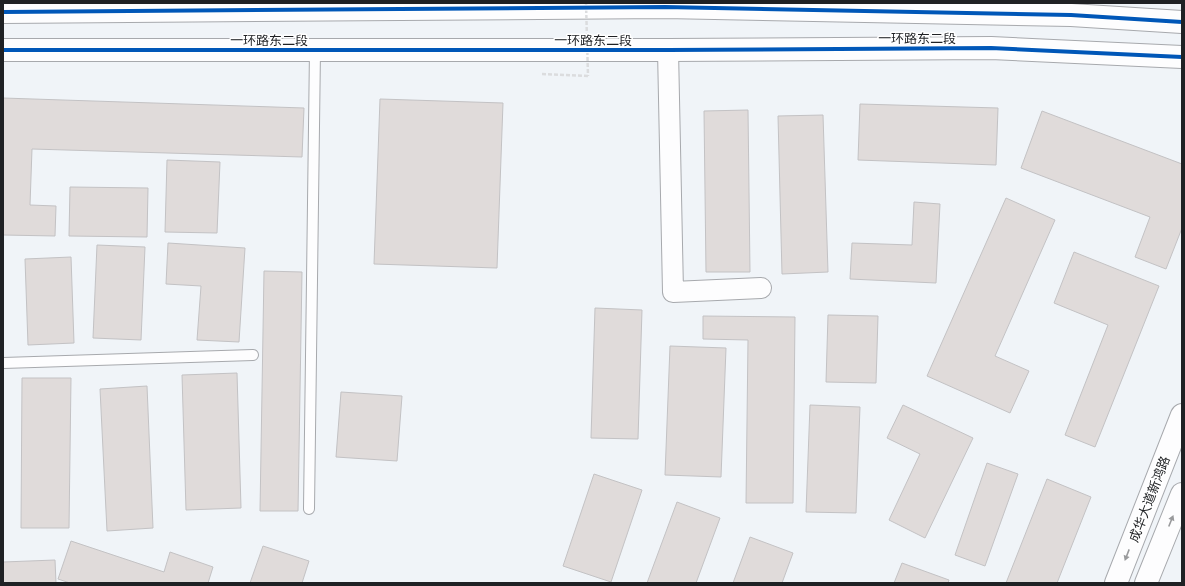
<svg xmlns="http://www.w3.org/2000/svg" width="1185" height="586" font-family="'DM Sans','Noto Sans SC',sans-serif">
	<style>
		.building { fill: #e0dbda; stroke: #c3c2c4 }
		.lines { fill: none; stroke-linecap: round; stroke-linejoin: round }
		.lane-casing { stroke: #a7a9ad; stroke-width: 12 }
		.street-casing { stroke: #a7a9ad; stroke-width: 22 }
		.primary-casing { stroke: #a7a9ad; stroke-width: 24 }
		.path { stroke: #dbdcde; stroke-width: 2.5; stroke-dasharray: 4 2; stroke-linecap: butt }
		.lane { stroke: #fdfdfe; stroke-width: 10 }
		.street { stroke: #fdfdfe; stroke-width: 20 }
		.primary { stroke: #fdfdfe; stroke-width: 22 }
		.path-bridge { stroke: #dbdcde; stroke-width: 2.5; stroke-dasharray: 4 2; stroke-linecap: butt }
		.cycleway-casing { stroke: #fff; stroke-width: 6 }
		.cycleway { stroke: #0057b8; stroke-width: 4 }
		.oneway { fill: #999a9c }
		.labels { text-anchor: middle; stroke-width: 3; stroke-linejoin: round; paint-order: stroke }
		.street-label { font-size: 13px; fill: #1f2124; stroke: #fff }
	</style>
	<rect width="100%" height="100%" fill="#f0f4f8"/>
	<g class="building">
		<polygon points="3,98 304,108 302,157 32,149 30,205 56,206 55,236 3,235"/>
		<polygon points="380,99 503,103 497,268 374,264"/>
		<polygon points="860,104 998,108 996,165 858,160"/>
		<polygon points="748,110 750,272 706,272 704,111"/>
		<polygon points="1042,111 1182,164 1182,228 1166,269 1135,257 1150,217 1021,168"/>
		<polygon points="823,115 828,272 782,274 778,116"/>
		<polygon points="167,160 220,162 217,233 165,232"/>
		<polygon points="70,187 148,188 147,237 69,236"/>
		<polygon points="1006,198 1055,220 995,356 1029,371 1010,413 927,376"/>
		<polygon points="914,202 940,204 936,283 850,279 852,243 912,245"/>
		<polygon points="168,243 245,248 239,342 197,340 201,286 166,284"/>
		<polygon points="97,245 145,247 141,340 93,338"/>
		<polygon points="1074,252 1159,286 1095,447 1065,435 1108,325 1054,303"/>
		<polygon points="71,257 74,343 28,345 25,259"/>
		<polygon points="264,271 302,272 298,511 260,511"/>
		<polygon points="595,308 642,310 638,439 591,438"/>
		<polygon points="828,315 878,316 876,383 826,382"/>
		<polygon points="703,316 795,317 793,503 746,503 748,340 703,339"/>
		<polygon points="670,346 726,348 721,477 665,475"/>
		<polygon points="237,373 241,508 186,510 182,375"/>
		<polygon points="22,378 71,378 69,528 21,528"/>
		<polygon points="147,386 153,528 107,531 100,389"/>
		<polygon points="341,392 402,396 397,461 336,457"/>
		<polygon points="810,405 860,407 856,513 806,512"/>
		<polygon points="903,405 973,438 925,538 889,520 920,454 887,438"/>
		<polygon points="987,463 1018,474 985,566 955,555"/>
		<polygon points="594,474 642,490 611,582 563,566"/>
		<polygon points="1047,479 1091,497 1057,583 1006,583"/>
		<polygon points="677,502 720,518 696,583 647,583"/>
		<polygon points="750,537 793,553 782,583 733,583"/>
		<polygon points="71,541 164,572 170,552 213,567 208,583 70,583 58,579"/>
		<polygon points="263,546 309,561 302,583 250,583"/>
		<polygon points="55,560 56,583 3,583 3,562"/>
		<polygon points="902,563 949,580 948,583 894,583"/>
	</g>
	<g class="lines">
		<defs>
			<g id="lane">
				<polyline points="3,363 253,355"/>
				<polyline points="309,509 315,50"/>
			</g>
			<polyline id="street" points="668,50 673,292 761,288"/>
			<g id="primary">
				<polyline points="3,12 665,7 1071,15 1182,22"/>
				<polyline points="3,50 668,50 991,48 1182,57"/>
				<polyline points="1116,583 1182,415"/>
				<polyline points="1146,583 1182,494"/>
			</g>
		</defs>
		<use href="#lane" class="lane-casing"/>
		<use href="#street" class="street-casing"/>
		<use href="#primary" class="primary-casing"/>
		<polyline class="path" points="542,74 588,76"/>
		<use href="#lane" class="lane"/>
		<use href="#street" class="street"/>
		<use href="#primary" class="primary"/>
		<polyline class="path-bridge" points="586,3 588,76"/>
		<defs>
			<g id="cycleway">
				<polyline points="3,12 665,7 1071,15 1182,22"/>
				<polyline points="3,50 668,50 991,48 1182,57"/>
			</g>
		</defs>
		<use href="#cycleway" class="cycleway-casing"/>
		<use href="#cycleway" class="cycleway"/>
	</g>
	<defs><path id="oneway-solid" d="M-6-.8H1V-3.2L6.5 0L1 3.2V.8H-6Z"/></defs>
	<g class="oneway">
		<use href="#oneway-solid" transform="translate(1171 521) rotate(-68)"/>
		<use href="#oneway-solid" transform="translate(1127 555) rotate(111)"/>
	</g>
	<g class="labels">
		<g class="street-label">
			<text x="917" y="43">一环路东二段</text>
			<text x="269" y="45">一环路东二段</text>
			<text x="593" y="45">一环路东二段</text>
			<text transform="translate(1149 499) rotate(-69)" y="5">成华大道新鸿路</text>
		</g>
	</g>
	<rect width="1185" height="586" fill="none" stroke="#1f2124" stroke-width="8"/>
</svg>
